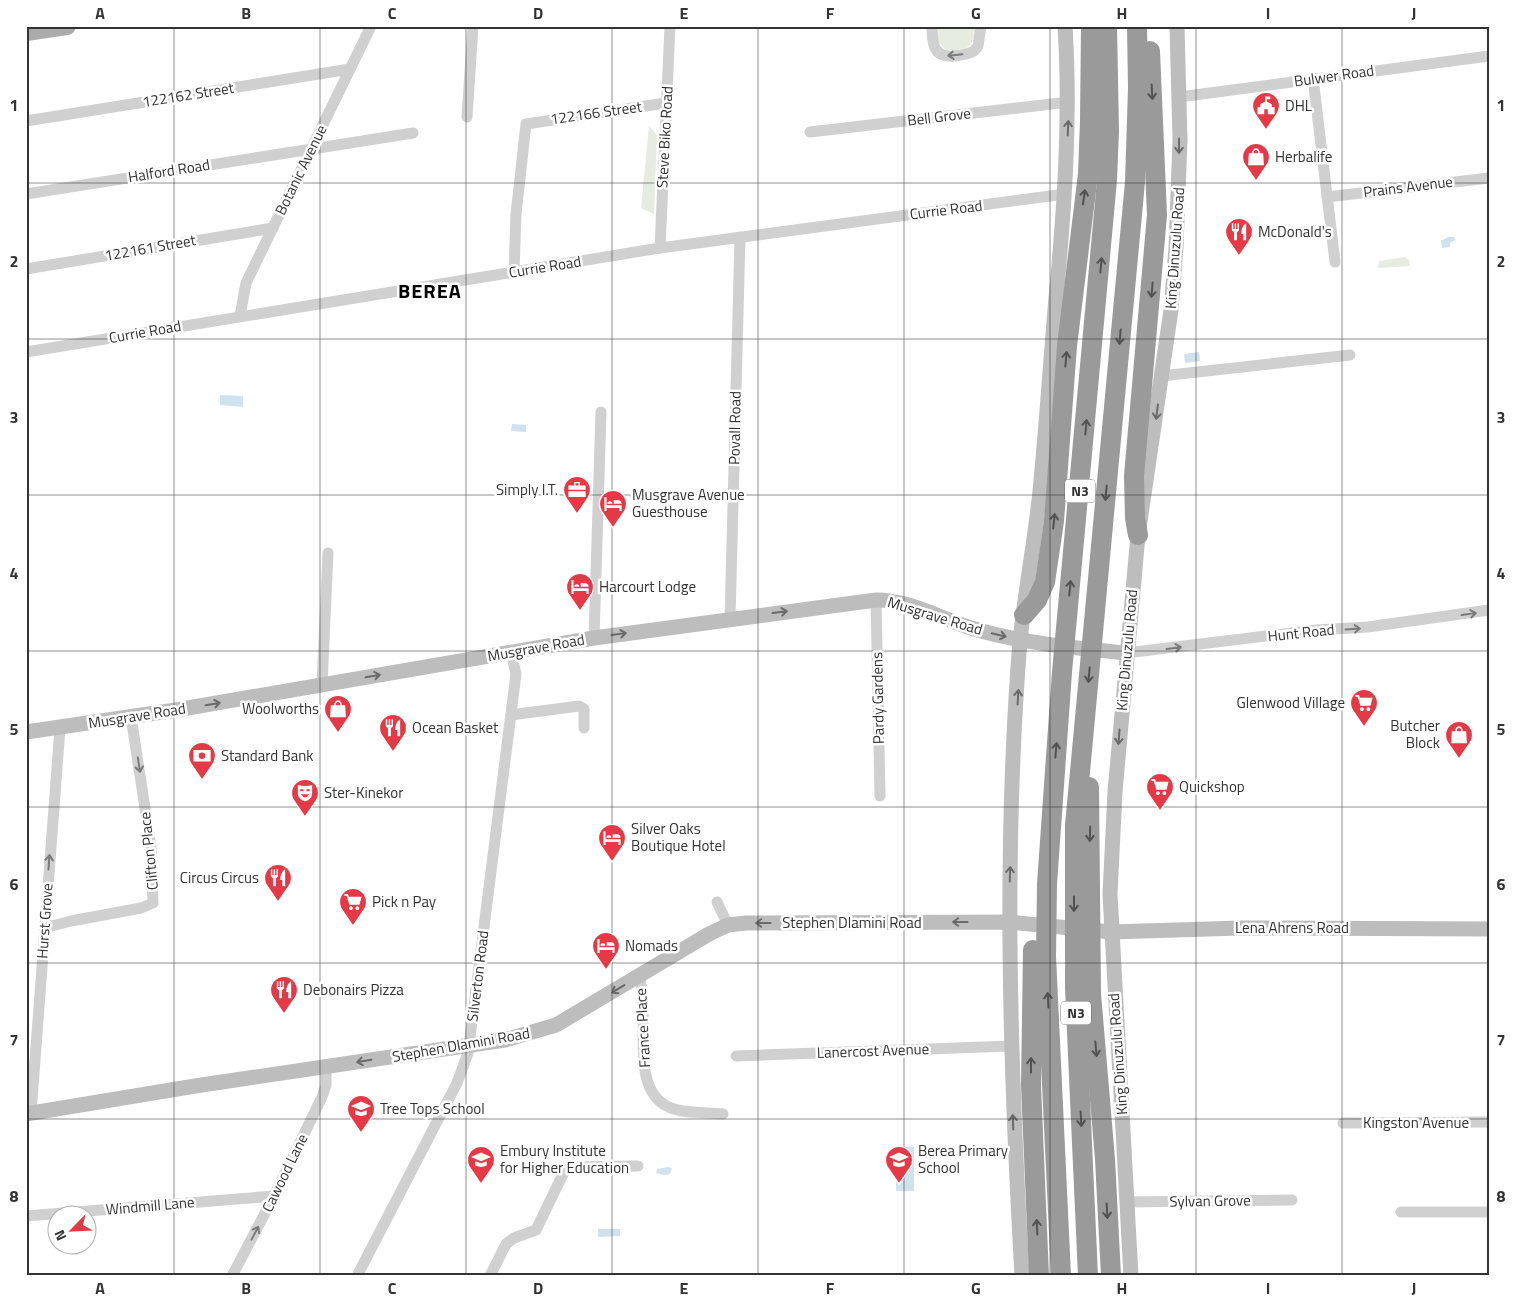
<svg xmlns="http://www.w3.org/2000/svg" width="1515" height="1302" font-family="'Titillium Web',sans-serif">
	<style>
		.green { fill: #e6ecdf }
		.water { fill: #cfe2ee }
		.lines { fill: none; stroke-linecap: round; stroke-linejoin: round }
		.street { stroke: #d0d0d0; stroke-width: 11 }
		.secondary { stroke: #bdbdbd; stroke-width: 15 }
		.primary { stroke: #ababab; stroke-width: 18 }
		.highway { stroke: #9a9a9a; stroke-width: 20 }
		.oneway { stroke: #7a7a7a }
		.oneway2 { stroke: #525252 }
		.oneway3 { stroke: #6a6a6a }
		.grid { fill: none; stroke: #333; stroke-width: 1; stroke-opacity: 0.55 }
		.labels { text-anchor: middle; stroke-width: 5; stroke-linejoin: round; paint-order: stroke }
		.shield { fill: #fff; stroke: #707070; stroke-width: 1 }
		.shield-label { font-size: 14px; font-weight: bold; fill: #333 }
		.street-label { font-size: 15px; fill: #333; stroke: #fff }
		.poi-label { font-size: 15px; fill: #333; stroke: #fff; text-anchor: start }
		.district-label { font-size: 20px; font-weight: bold; letter-spacing: 1px; fill: #000; stroke: #fff }
		.neatline { fill: none; stroke: #333; stroke-width: 2 }
		.grid-label { font-size: 16px; text-anchor: middle; font-weight: bold; fill: #333 }
	</style>
	<rect width="100%" height="100%" fill="#fff"/>
	<g class="green">
		<path d="M 938,26 L 975,26 C 974,48 968,51 946,50 L 937,41 Z"/>
		<polygon points="649,126 657,135 654,214 641,208"/>
		<polygon points="1405,257 1409,260 1410,266 1378,268 1379,261"/>
	</g>
	<g class="water">
		<polygon points="1448,237 1454,237 1455,240 1450,243 1450,247 1442,248 1441,241"/>
		<polygon points="1199,352 1200,361 1185,363 1184,354"/>
		<polygon points="220,395 243,396 243,407 220,405"/>
		<polygon points="512,424 526,425 526,432 511,431"/>
		<rect x="896" y="1147" width="18" height="44"/>
		<polygon points="668,1167 672,1168 670,1174 665,1175 656,1173 657,1169"/>
		<polygon points="598,1229 620,1229 620,1236 598,1237"/>
	</g>
	<g class="lines">
		<g class="street">
			<path d="M 932,26 C 932,43 933,58 954,56 C 961,55 967,55 974,51 L 978,46 L 981,26"/>
			<polyline points="1313,78 1335,262"/>
			<polyline points="1179,97 1489,56"/>
			<polyline points="467,117 473,26"/>
			<polyline points="26,121 350,69"/>
			<polyline points="810,132 1069,102"/>
			<polyline points="26,194 413,133"/>
			<polyline points="1327,197 1489,178"/>
			<polyline points="660,248 670,26"/>
			<polyline points="26,269 273,228"/>
			<polyline points="514,272 516,214 526,124 666,103"/>
			<polyline points="240,316 246,283 371,26"/>
			<polyline points="26,352 660,248 1065,194"/>
			<polyline points="1161,376 1350,355"/>
			<polyline points="876,600 880,796"/>
			<polyline points="730,619 740,237"/>
			<polyline points="594,638 601,412"/>
			<polyline points="1126,653 1316,630 1368,627 1489,610"/>
			<polyline points="322,685 328,553"/>
			<polyline points="511,715 579,706 584,709 584,728"/>
			<polyline points="717,902 728,925"/>
			<polyline points="44,928 71,921 141,908 153,903 151,847 131,717"/>
			<path d="M 639,977 C 652,1012 627,1089 669,1107 C 683,1114 706,1112 723,1114"/>
			<polyline points="736,1056 1011,1046"/>
			<polyline points="31,1113 60,728"/>
			<polyline points="1343,1123 1489,1122"/>
			<polyline points="1127,1202 1292,1200"/>
			<polyline points="1401,1212 1489,1212"/>
			<polyline points="26,1216 274,1196"/>
			<polyline points="232,1276 274,1196 322,1097 326,1085 326,1067"/>
			<polyline points="357,1276 457,1083 468,1053 516,674 511,652"/>
			<polyline points="490,1276 506,1244 514,1238 536,1230 563,1174 569,1167 638,1166"/>
		</g>
		<g class="secondary">
			<path d="M 26,732 L 176,710 L 594,638 L 876,600 C 909,600 940,618 971,628 C 1021,643 1074,648 1126,653"/>
			<polyline points="26,1114 195,1086 505,1040 556,1025 709,934 728,925 746,923 1009,922 1111,932 1241,928 1489,929"/>
			<path d="M 1022,1276 C 1010,1064 1003,852 1020,641 C 1025,591 1035,541 1040,491 C 1046,430 1050,370 1055,309 C 1064,214 1071,121 1065,26"/>
			<polyline points="1131,1276 1110,894 1115,792 1138,535 1171,310 1176,248 1180,140 1177,26"/>
		</g>
		<polyline class="primary" points="26,32 67,26"/>
		<g class="highway">
			<polyline points="1138,535 1135,518 1134,476 1157,215 1150,51"/>
			<polyline points="1024,615 1037,600 1045,582 1054,521 1067,346 1088,174 1090,121 1091,26"/>
			<polyline points="1089,787 1091,994 1105,1159 1111,1276"/>
			<polyline points="1033,950 1031,1085 1039,1276"/>
			<polyline points="1061,1276 1046,956 1047,884 1062,672 1107,180 1109,131 1107,26"/>
			<polyline points="1088,1276 1075,988 1075,825 1135,182 1138,88 1137,26"/>
		</g>
	</g>
	<defs><path id="oneway-shaft" d="M-6 0H5M1.5-3L5.5 0L1.5 3" fill="none" stroke-width="1.6" stroke-linecap="round" stroke-linejoin="round" transform="scale(1.25)"/></defs>
	<g class="oneway">
		<use href="#oneway-shaft" transform="translate(955 55) rotate(174)"/>
		<use href="#oneway-shaft" transform="translate(1469 614) rotate(-8)"/>
		<use href="#oneway-shaft" transform="translate(1353 629) rotate(-4)"/>
		<use href="#oneway-shaft" transform="translate(1174 648) rotate(-7)"/>
		<use href="#oneway-shaft" transform="translate(139 765) rotate(81)"/>
		<use href="#oneway-shaft" transform="translate(49 862) rotate(-86)"/>
		<use href="#oneway-shaft" transform="translate(255 1233) rotate(-62)"/>
	</g>
	<g class="oneway2">
		<use href="#oneway-shaft" transform="translate(1152 92) rotate(87)"/>
		<use href="#oneway-shaft" transform="translate(1084 197) rotate(-82)"/>
		<use href="#oneway-shaft" transform="translate(1101 265) rotate(-85)"/>
		<use href="#oneway-shaft" transform="translate(1152 290) rotate(95)"/>
		<use href="#oneway-shaft" transform="translate(1120 337) rotate(95)"/>
		<use href="#oneway-shaft" transform="translate(1066 359) rotate(-85)"/>
		<use href="#oneway-shaft" transform="translate(1086 427) rotate(-85)"/>
		<use href="#oneway-shaft" transform="translate(1106 493) rotate(95)"/>
		<use href="#oneway-shaft" transform="translate(1054 521) rotate(-84)"/>
		<use href="#oneway-shaft" transform="translate(1070 588) rotate(-84)"/>
		<use href="#oneway-shaft" transform="translate(1089 675) rotate(95)"/>
		<use href="#oneway-shaft" transform="translate(1056 750) rotate(-85)"/>
		<use href="#oneway-shaft" transform="translate(1090 834) rotate(91)"/>
		<use href="#oneway-shaft" transform="translate(1074 904) rotate(90)"/>
		<use href="#oneway-shaft" transform="translate(1048 1000) rotate(-93)"/>
		<use href="#oneway-shaft" transform="translate(1096 1049) rotate(85)"/>
		<use href="#oneway-shaft" transform="translate(1031 1065) rotate(-90)"/>
		<use href="#oneway-shaft" transform="translate(1081 1119) rotate(87)"/>
		<use href="#oneway-shaft" transform="translate(1107 1211) rotate(87)"/>
		<use href="#oneway-shaft" transform="translate(1037 1227) rotate(-93)"/>
	</g>
	<g class="oneway3">
		<use href="#oneway-shaft" transform="translate(1068 128) rotate(-88)"/>
		<use href="#oneway-shaft" transform="translate(1179 146) rotate(90)"/>
		<use href="#oneway-shaft" transform="translate(1157 412) rotate(97)"/>
		<use href="#oneway-shaft" transform="translate(780 612) rotate(-7)"/>
		<use href="#oneway-shaft" transform="translate(619 634) rotate(-8)"/>
		<use href="#oneway-shaft" transform="translate(999 635) rotate(13)"/>
		<use href="#oneway-shaft" transform="translate(373 676) rotate(-10)"/>
		<use href="#oneway-shaft" transform="translate(1018 697) rotate(-87)"/>
		<use href="#oneway-shaft" transform="translate(213 704) rotate(-10)"/>
		<use href="#oneway-shaft" transform="translate(1119 737) rotate(94)"/>
		<use href="#oneway-shaft" transform="translate(1010 874) rotate(-88)"/>
		<use href="#oneway-shaft" transform="translate(960 922) rotate(180)"/>
		<use href="#oneway-shaft" transform="translate(763 923) rotate(180)"/>
		<use href="#oneway-shaft" transform="translate(618 989) rotate(149)"/>
		<use href="#oneway-shaft" transform="translate(364 1061) rotate(170)"/>
		<use href="#oneway-shaft" transform="translate(1013 1122) rotate(-92)"/>
	</g>
	<path class="grid" d="M 174,26 L 174,1276M 320,26 L 320,1276M 466,26 L 466,1276M 612,26 L 612,1276M 758,26 L 758,1276M 904,26 L 904,1276M 1050,26 L 1050,1276M 1196,26 L 1196,1276M 1342,26 L 1342,1276M 26,183 L 1489,183M 26,339 L 1489,339M 26,495 L 1489,495M 26,651 L 1489,651M 26,807 L 1489,807M 26,963 L 1489,963M 26,1119 L 1489,1119"/>
	<defs>
		<symbol id="civic-pin" viewBox="-11 -11 22 30"><path d="M0 17L-7.5 6A9.5 9.5 0 1 1 7.5 6Z" fill="#e63946" stroke="#fff"/><path d="M-.6-6.5H3V-4.5H.6V-3L4-1V1h2V6H-6V1h2V-1L-.6-3ZM-1.2 2.5V6h2.4V2.5Z" fill="#fff"/></symbol>
		<symbol id="shop-pin" viewBox="-11 -11 22 30"><path d="M0 17L-7.5 6A9.5 9.5 0 1 1 7.5 6Z" fill="#e63946" stroke="#fff"/><path d="M-5-2.5h2.3a2.7 3.5 0 0 1 5.4 0H5L5.5 6h-11ZM-1.5-2.5h3a1.5 2.3 0 0 0-3 0Z" fill="#fff"/></symbol>
		<symbol id="restaurant-pin" viewBox="-11 -11 22 30"><path d="M0 17L-7.5 6A9.5 9.5 0 1 1 7.5 6Z" fill="#e63946" stroke="#fff"/><path d="M-5-6h1v4h1v-4h1v4h1v-4h1v5L-1.5 .5V6h-2V.5L-5-1ZM5-6V6H3V1.5H1.5Q1.5-4 5-6Z" fill="#fff"/></symbol>
		<symbol id="office-pin" viewBox="-11 -11 22 30"><path d="M0 17L-7.5 6A9.5 9.5 0 1 1 7.5 6Z" fill="#e63946" stroke="#fff"/><path d="M-6-3h4V-5.5h4V-3h4V5H-6ZM-1-4.5V-3h2v-1.5ZM-6 0V1H6V0Z" fill="#fff"/></symbol>
		<symbol id="hotel-pin" viewBox="-11 -11 22 30"><path d="M0 17L-7.5 6A9.5 9.5 0 1 1 7.5 6Z" fill="#e63946" stroke="#fff"/><path d="M-6-4.5h1.5V1H6V5H4.5V3h-9V5H-6ZM-4 0a1.8 1.8 0 1 1 3.6 0ZM.5 0V-2.5h3Q6-2.5 6 0Z" fill="#fff"/></symbol>
		<symbol id="supermarket-pin" viewBox="-11 -11 22 30"><path d="M0 17L-7.5 6A9.5 9.5 0 1 1 7.5 6Z" fill="#e63946" stroke="#fff"/><path d="M-6-5.5h2.5l.6 2H6L4.5 2H-2.5L-4.4-4H-6ZM-1.5 3.2a1.3 1.3 0 1 0 .1 0ZM3 3.2a1.3 1.3 0 1 0 .1 0Z" fill="#fff"/></symbol>
		<symbol id="bank-pin" viewBox="-11 -11 22 30"><path d="M0 17L-7.5 6A9.5 9.5 0 1 1 7.5 6Z" fill="#e63946" stroke="#fff"/><path d="M-6-4H6V4H-6ZM0-2.3a2.3 2.3 0 1 0 0 4.6a2.3 2.3 0 1 0 0-4.6Z" fill="#fff"/></symbol>
		<symbol id="theatre-pin" viewBox="-11 -11 22 30"><path d="M0 17L-7.5 6A9.5 9.5 0 1 1 7.5 6Z" fill="#e63946" stroke="#fff"/><path d="M-5-5.5Q0-4 5-5.5V0Q5 5 0 6Q-5 5-5 0ZM-3.3-2.5H-1v1.5H-3.3ZM1-2.5H3.3v1.5H1ZM-2.8 1Q0 5.5 2.8 1Z" fill="#fff"/></symbol>
		<symbol id="school-pin" viewBox="-11 -11 22 30"><path d="M0 17L-7.5 6A9.5 9.5 0 1 1 7.5 6Z" fill="#e63946" stroke="#fff"/><path d="M0-5L7-2L0 1L-7-2ZM-4 1L0 2.5L4 1V4Q0 6-4 4Z" fill="#fff"/></symbol>
		<symbol id="university-pin" viewBox="-11 -11 22 30"><path d="M0 17L-7.5 6A9.5 9.5 0 1 1 7.5 6Z" fill="#e63946" stroke="#fff"/><path d="M0-5L7-2L0 1L-7-2ZM-4 1L0 2.5L4 1V4Q0 6-4 4Z" fill="#fff"/></symbol>
	</defs>
	<g fill-rule="evenodd">
		<use href="#civic-pin" x="1250" y="90" width="32" height="43"/>
		<use href="#shop-pin" x="1240" y="141" width="32" height="43"/>
		<use href="#restaurant-pin" x="1223" y="216" width="32" height="43"/>
		<use href="#office-pin" x="561" y="474" width="32" height="43"/>
		<use href="#hotel-pin" x="597" y="488" width="32" height="43"/>
		<use href="#hotel-pin" x="564" y="571" width="32" height="43"/>
		<use href="#supermarket-pin" x="1348" y="687" width="32" height="43"/>
		<use href="#shop-pin" x="322" y="693" width="32" height="43"/>
		<use href="#restaurant-pin" x="377" y="712" width="32" height="43"/>
		<use href="#shop-pin" x="1443" y="719" width="32" height="43"/>
		<use href="#bank-pin" x="186" y="740" width="32" height="43"/>
		<use href="#supermarket-pin" x="1144" y="771" width="32" height="43"/>
		<use href="#theatre-pin" x="289" y="777" width="32" height="43"/>
		<use href="#hotel-pin" x="596" y="822" width="32" height="43"/>
		<use href="#restaurant-pin" x="262" y="862" width="32" height="43"/>
		<use href="#supermarket-pin" x="337" y="886" width="32" height="43"/>
		<use href="#hotel-pin" x="590" y="930" width="32" height="43"/>
		<use href="#restaurant-pin" x="268" y="974" width="32" height="43"/>
		<use href="#school-pin" x="345" y="1093" width="32" height="43"/>
		<use href="#university-pin" x="465" y="1144" width="32" height="43"/>
		<use href="#school-pin" x="883" y="1144" width="32" height="43"/>
	</g>
	<g class="labels">
		<g class="shield">
			<rect x="1065" y="479.5" width="30" height="23" rx="4"/>
			<rect x="1061" y="1001.5" width="30" height="23" rx="4"/>
		</g>
		<g class="shield-label">
			<text x="1080" y="496">N3</text>
			<text x="1076" y="1018">N3</text>
		</g>
		<g class="street-label">
			<text transform="translate(1334 76) rotate(-8)" y="5">Bulwer Road</text>
			<text transform="translate(188 95) rotate(-9)" y="5">122162 Street</text>
			<text transform="translate(596 113) rotate(-8)" y="5">122166 Street</text>
			<text transform="translate(939 117) rotate(-7)" y="5">Bell Grove</text>
			<text transform="translate(665 137) rotate(-87)" y="5">Steve Biko Road</text>
			<text transform="translate(301 170) rotate(-64)" y="5">Botanic Avenue</text>
			<text transform="translate(169 171) rotate(-9)" y="5">Halford Road</text>
			<text transform="translate(1408 187) rotate(-7)" y="5">Prains Avenue</text>
			<text transform="translate(946 210) rotate(-7)" y="5">Currie Road</text>
			<text transform="translate(150 248) rotate(-10)" y="5">122161 Street</text>
			<text transform="translate(1175 248) rotate(-86)" y="5">King Dinuzulu Road</text>
			<text transform="translate(545 267) rotate(-9)" y="5">Currie Road</text>
			<text transform="translate(145 332) rotate(-10)" y="5">Currie Road</text>
			<text transform="translate(735 428) rotate(-89)" y="5">Povall Road</text>
			<text transform="translate(935 616) rotate(17)" y="5">Musgrave Road</text>
			<text transform="translate(1301 633) rotate(-6)" y="5">Hunt Road</text>
			<text transform="translate(536 648) rotate(-10)" y="5">Musgrave Road</text>
			<text transform="translate(1127 650) rotate(-85)" y="5">King Dinuzulu Road</text>
			<text transform="translate(878 698) rotate(-91)" y="5">Pardy Gardens</text>
			<text transform="translate(137 716) rotate(-9)" y="5">Musgrave Road</text>
			<text transform="translate(149 851) rotate(-96)" y="5">Clifton Place</text>
			<text transform="translate(45 921) rotate(-86)" y="5">Hurst Grove</text>
			<text x="852" y="928">Stephen Dlamini Road</text>
			<text x="1292" y="933">Lena Ahrens Road</text>
			<text transform="translate(478 976) rotate(-83)" y="5">Silverton Road</text>
			<text transform="translate(643 1028) rotate(-93)" y="5">France Place</text>
			<text transform="translate(461 1045) rotate(-10)" y="5">Stephen Dlamini Road</text>
			<text transform="translate(873 1051) rotate(-2)" y="5">Lanercost Avenue</text>
			<text transform="translate(1118 1054) rotate(-94)" y="5">King Dinuzulu Road</text>
			<text x="1416" y="1128">Kingston Avenue</text>
			<text transform="translate(285 1173) rotate(-64)" y="5">Cawood Lane</text>
			<text transform="translate(1210 1201) rotate(-1)" y="5">Sylvan Grove</text>
			<text transform="translate(150 1206) rotate(-5)" y="5">Windmill Lane</text>
		</g>
		<g class="poi-label">
			<text x="1285" y="111">DHL</text>
			<text x="1275" y="162">Herbalife</text>
			<text x="1258" y="237">McDonald's</text>
			<text x="558" y="495" text-anchor="end">Simply I.T.</text>
			<text x="632" y="500">Musgrave Avenue<tspan x="632" dy="17">Guesthouse</tspan></text>
			<text x="599" y="592">Harcourt Lodge</text>
			<text x="1345" y="708" text-anchor="end">Glenwood Village</text>
			<text x="319" y="714" text-anchor="end">Woolworths</text>
			<text x="1440" y="731" text-anchor="end">Butcher<tspan x="1440" dy="17">Block</tspan></text>
			<text x="412" y="733">Ocean Basket</text>
			<text x="221" y="761">Standard Bank</text>
			<text x="1179" y="792">Quickshop</text>
			<text x="324" y="798">Ster-Kinekor</text>
			<text x="631" y="834">Silver Oaks<tspan x="631" dy="17">Boutique Hotel</tspan></text>
			<text x="259" y="883" text-anchor="end">Circus Circus</text>
			<text x="372" y="907">Pick n Pay</text>
			<text x="625" y="951">Nomads</text>
			<text x="303" y="995">Debonairs Pizza</text>
			<text x="380" y="1114">Tree Tops School</text>
			<text x="500" y="1156">Embury Institute<tspan x="500" dy="17">for Higher Education</tspan></text>
			<text x="918" y="1156">Berea Primary<tspan x="918" dy="17">School</tspan></text>
		</g>
		<g class="district-label">
			<text x="430" y="298">BEREA</text>
		</g>
	</g>
	<rect width="1515" height="1302" fill="none" stroke="#ffffff" stroke-width="55"/>
	<g transform="translate(72 1230) rotate(246)"><circle r="24" fill="#ffffff" stroke="#adadad"/>
	<path d="M0-4L9 19L0 12L-9 19Z" fill="#e63946"/>
	<text y="-8" font-size="14" font-weight="bold" text-anchor="middle" fill="#333333">N</text>
	</g>
	<rect x="28" y="28" width="1460" height="1246" class="neatline"/>
	<g class="grid-label">
		<text x="100" y="19">A</text>
		<text x="246" y="19">B</text>
		<text x="392" y="19">C</text>
		<text x="538" y="19">D</text>
		<text x="684" y="19">E</text>
		<text x="830" y="19">F</text>
		<text x="976" y="19">G</text>
		<text x="1122" y="19">H</text>
		<text x="1268" y="19">I</text>
		<text x="1414" y="19">J</text>
		<text x="14" y="111">1</text>
		<text x="1501" y="111">1</text>
		<text x="14" y="267">2</text>
		<text x="1501" y="267">2</text>
		<text x="14" y="423">3</text>
		<text x="1501" y="423">3</text>
		<text x="14" y="579">4</text>
		<text x="1501" y="579">4</text>
		<text x="14" y="735">5</text>
		<text x="1501" y="735">5</text>
		<text x="14" y="890">6</text>
		<text x="1501" y="890">6</text>
		<text x="14" y="1046">7</text>
		<text x="1501" y="1046">7</text>
		<text x="14" y="1202">8</text>
		<text x="1501" y="1202">8</text>
		<text x="100" y="1294">A</text>
		<text x="246" y="1294">B</text>
		<text x="392" y="1294">C</text>
		<text x="538" y="1294">D</text>
		<text x="684" y="1294">E</text>
		<text x="830" y="1294">F</text>
		<text x="976" y="1294">G</text>
		<text x="1122" y="1294">H</text>
		<text x="1268" y="1294">I</text>
		<text x="1414" y="1294">J</text>
	</g>
</svg>
